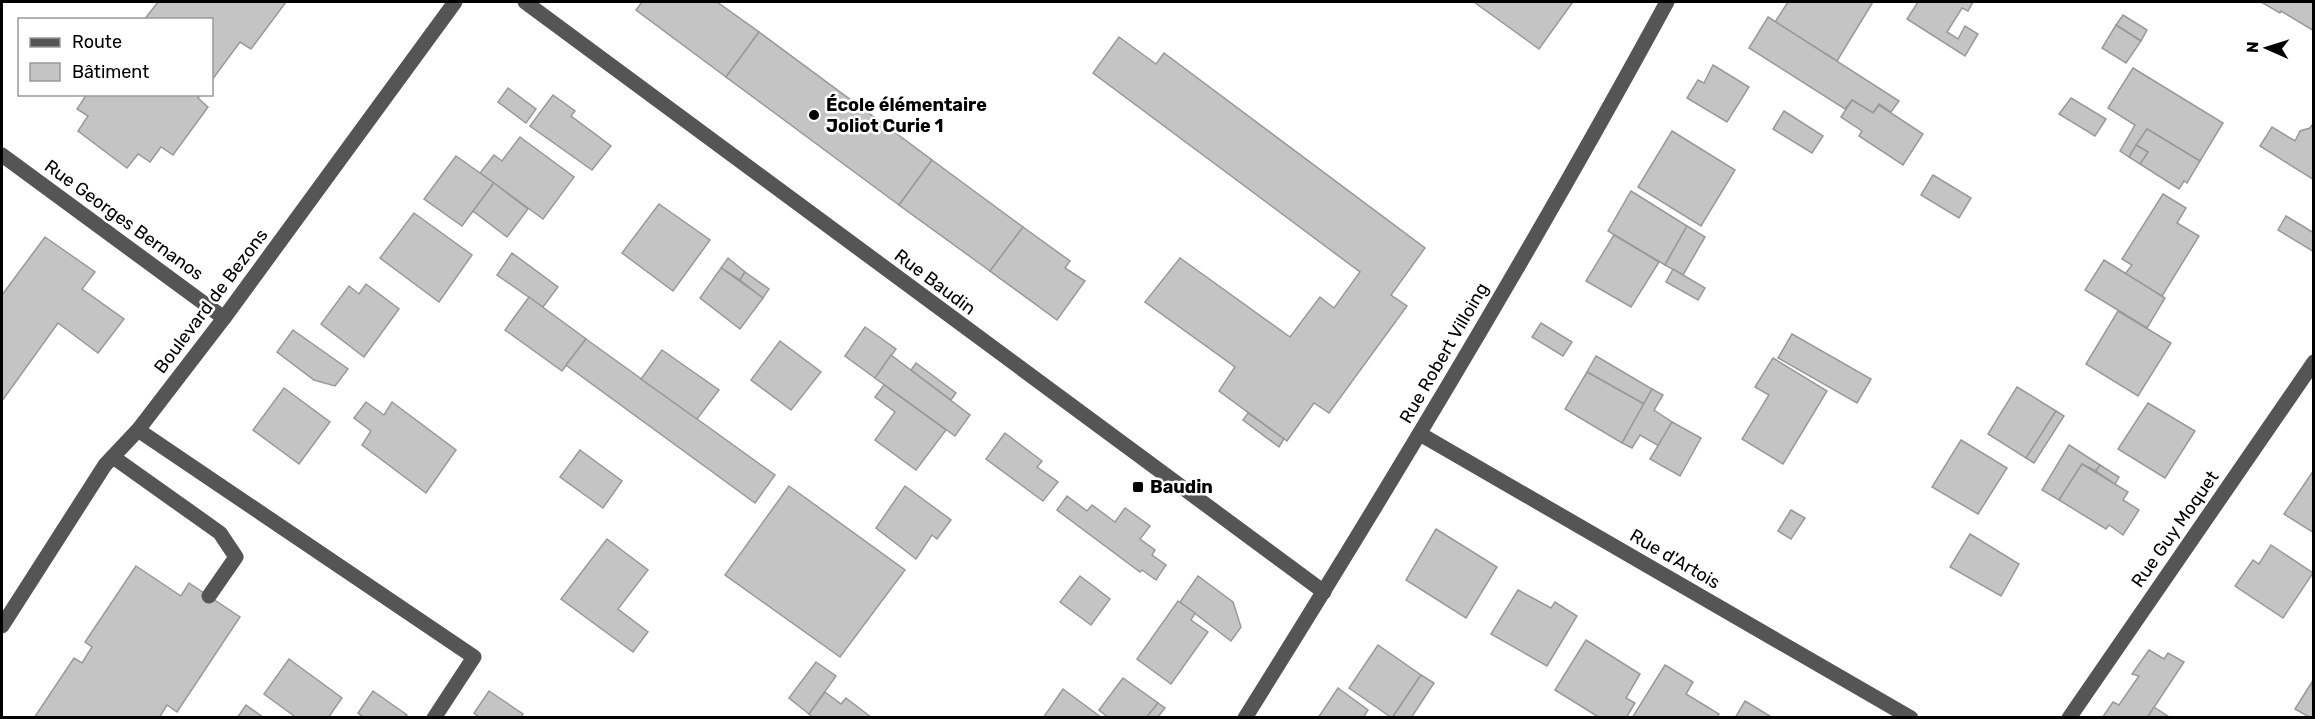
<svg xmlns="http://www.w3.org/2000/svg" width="2315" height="719" font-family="Rubik,sans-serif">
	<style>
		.building { fill: #c4c4c4; stroke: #999; stroke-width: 1.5 }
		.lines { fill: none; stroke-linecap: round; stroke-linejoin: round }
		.minor { stroke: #555; stroke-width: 15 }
		.poi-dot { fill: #000; stroke: #fff; stroke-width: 2 }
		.labels { text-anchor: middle; stroke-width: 5; stroke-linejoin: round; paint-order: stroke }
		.poi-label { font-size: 18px; font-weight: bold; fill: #000; stroke: #fff; text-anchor: start }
		.street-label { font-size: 18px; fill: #000; stroke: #fff }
	</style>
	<rect width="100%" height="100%" fill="#fff"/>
	<g class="building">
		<polygon points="158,2 286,2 251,49 240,42 212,80 212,20 144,20"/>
		<polygon points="642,2 717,2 759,32 726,77 636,10"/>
		<polygon points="1474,2 1570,2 1572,3 1539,49"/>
		<polygon points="1788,2 1873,2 1837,61 1775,22"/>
		<polygon points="1918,2 1973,2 1968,11 1962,8 1947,32 1958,39 1965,26 1978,34 1965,56 1907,19"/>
		<polygon points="2261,2 2314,2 2314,31 2281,11 2280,13"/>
		<polygon points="2123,15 2147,30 2141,41 2116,25"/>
		<polygon points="1768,17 1899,101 1891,112 1879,104 1873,113 1852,100 1845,109 1749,48"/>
		<polygon points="2116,25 2141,41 2126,63 2102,48"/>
		<polygon points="759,32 932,160 899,205 726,77"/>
		<polygon points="1119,37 1156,64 1164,53 1425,248 1391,295 1407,306 1329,413 1314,403 1287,441 1219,391 1235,367 1145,302 1180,258 1290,337 1320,297 1334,308 1360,272 1093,73"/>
		<polygon points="1713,65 1749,87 1727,122 1687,98 1698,80 1704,83"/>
		<polygon points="2133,68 2223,123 2200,161 2147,129 2129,157 2120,151 2135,125 2108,108"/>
		<polygon points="508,88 536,109 526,123 498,102"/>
		<polygon points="87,94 201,94 198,98 208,107 173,155 161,147 150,162 138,154 127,168 78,131 88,116 77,109"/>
		<polygon points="553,95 575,111 571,116 611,146 592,170 530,126"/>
		<polygon points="2071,98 2106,119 2095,136 2059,114"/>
		<polygon points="1852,100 1873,113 1879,105 1923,134 1903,165 1859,136 1862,131 1841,117"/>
		<polygon points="1784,111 1823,136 1812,153 1773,129"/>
		<polygon points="2314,122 2314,180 2260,146 2272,127 2295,141 2300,131 2310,128"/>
		<polygon points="2147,129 2200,161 2187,183 2184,181 2179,189 2140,164 2148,152 2136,145"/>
		<polygon points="1672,131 1735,170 1701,226 1638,187"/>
		<polygon points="520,137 574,177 543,219 480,173 494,155 502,161"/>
		<polygon points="2136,145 2148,152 2140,164 2129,157"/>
		<polygon points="456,156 494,183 462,226 424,199"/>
		<polygon points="932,160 1023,227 990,271 899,205"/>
		<polygon points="1933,175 1971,198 1959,218 1921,195"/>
		<polygon points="494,183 528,209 507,237 473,211"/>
		<polygon points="1631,191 1687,226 1665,265 1608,231"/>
		<polygon points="2163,194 2186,208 2177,223 2199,236 2162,296 2125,274 2132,265 2122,259"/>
		<polygon points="659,204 710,240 673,291 622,253"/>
		<polygon points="414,213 472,255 439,302 380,258"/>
		<polygon points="2286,216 2314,233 2314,252 2278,230"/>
		<polygon points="1687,226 1705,237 1683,275 1665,265"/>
		<polygon points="1023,227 1070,261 1065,268 1085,281 1057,320 990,271"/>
		<polygon points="1614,235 1659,262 1631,307 1586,281"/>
		<polygon points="45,237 95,272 82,289 124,319 98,353 58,323 2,401 2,295"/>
		<polygon points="512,253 558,287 543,307 497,275"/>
		<polygon points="728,258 745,272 740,280 721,268"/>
		<polygon points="2104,260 2165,298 2147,328 2085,290"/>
		<polygon points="721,268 763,298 740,329 700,298"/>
		<polygon points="1673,269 1705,288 1698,300 1666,282"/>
		<polygon points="745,272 769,289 763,298 740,280"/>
		<polygon points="366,284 399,309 364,357 321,324 349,286 359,294"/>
		<polygon points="529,297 586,339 562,371 505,330"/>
		<polygon points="2118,311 2171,343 2138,396 2086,364"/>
		<polygon points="1541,323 1572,342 1563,356 1532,337"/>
		<polygon points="865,327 896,349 875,378 845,356"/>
		<polygon points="293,330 348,369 335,386 314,380 277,352"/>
		<polygon points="1792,334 1871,379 1857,403 1778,358"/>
		<polygon points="586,339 775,475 755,503 566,365"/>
		<polygon points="780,341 821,372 791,410 751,380"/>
		<polygon points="662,350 719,390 697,419 641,379"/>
		<polygon points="891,355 970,415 955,436 875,378"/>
		<polygon points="1596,356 1652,389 1644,404 1587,372"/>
		<polygon points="1773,358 1827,391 1783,464 1742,439 1769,395 1755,387"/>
		<polygon points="916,363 956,393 951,400 911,370"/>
		<polygon points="1587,372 1644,404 1622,443 1565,409"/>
		<polygon points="884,385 946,430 916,470 875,440 895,412 875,397"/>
		<polygon points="2017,387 2056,411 2026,458 1988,434"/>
		<polygon points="284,388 330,422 299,464 253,430"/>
		<polygon points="1652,389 1663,395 1654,410 1672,422 1659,446 1640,435 1632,448 1622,443"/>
		<polygon points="366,402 384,415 392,402 456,450 426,493 362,445 371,431 354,418"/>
		<polygon points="2148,403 2195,431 2165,478 2118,449"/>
		<polygon points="2056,411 2064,416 2034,463 2026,458"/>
		<polygon points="1248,413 1284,439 1279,447 1243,420"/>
		<polygon points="1672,422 1701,438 1680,476 1650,459"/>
		<polygon points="1005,433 1042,461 1037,467 1058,482 1043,501 986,459"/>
		<polygon points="1961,440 2007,468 1978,514 1932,487"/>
		<polygon points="2069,445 2100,465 2096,471 2082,464 2059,500 2042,490"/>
		<polygon points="580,450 622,481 603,508 560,477"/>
		<polygon points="2082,464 2128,492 2123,500 2139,510 2123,535 2109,525 2106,529 2059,500"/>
		<polygon points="2100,465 2119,477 2115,484 2096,471"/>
		<polygon points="2314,470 2314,533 2284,514"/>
		<polygon points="789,486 905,570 840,657 725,575"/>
		<polygon points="905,486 951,520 937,539 932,535 916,559 876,528"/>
		<polygon points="1067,496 1087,511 1092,505 1115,522 1125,508 1150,526 1140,539 1155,550 1152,555 1166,565 1156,580 1142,570 1140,572 1057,510"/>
		<polygon points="1791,510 1805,518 1791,539 1778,531"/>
		<polygon points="1436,529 1497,567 1466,618 1406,580"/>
		<polygon points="1970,534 2019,564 2001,596 1950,567"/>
		<polygon points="607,539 648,570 618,609 648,632 633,652 561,599"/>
		<polygon points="2271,545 2313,573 2283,618 2235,586 2253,560 2259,564"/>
		<polygon points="136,566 181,596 189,583 240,617 177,712 167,705 159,718 34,718 74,658 82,663 92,647 85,642"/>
		<polygon points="1080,576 1110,599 1091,625 1060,602"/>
		<polygon points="1198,576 1233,602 1241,627 1231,641 1180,602"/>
		<polygon points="1518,590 1551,608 1555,602 1577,616 1547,666 1491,634"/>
		<polygon points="1178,601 1195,613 1191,620 1208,632 1171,684 1137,659"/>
		<polygon points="1586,640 1640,674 1626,698 1635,703 1626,718 1600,718 1555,690"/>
		<polygon points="1378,645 1421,675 1392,718 1349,688"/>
		<polygon points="2149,650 2164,659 2168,653 2184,662 2147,718 2102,718 2113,702 2119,705 2139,676 2132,674"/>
		<polygon points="289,659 342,698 328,718 297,718 264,694"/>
		<polygon points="816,662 836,676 809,714 789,698"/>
		<polygon points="1665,665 1693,682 1686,694 1719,714 1717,718 1632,718"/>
		<polygon points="1421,675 1434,683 1411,718 1392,718"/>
		<polygon points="1123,678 1158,703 1146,718 1109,718 1099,710"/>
		<polygon points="2312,682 2314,716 2311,718 2295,709"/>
		<polygon points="1338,688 1368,710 1363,718 1318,718"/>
		<polygon points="1063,689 1102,718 1043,718"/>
		<polygon points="373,691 407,715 405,718 364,718 358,713"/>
		<polygon points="489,691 523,714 521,718 480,718 474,713"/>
		<polygon points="825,692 841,704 846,698 872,718 814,718 809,714"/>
		<polygon points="1745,701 1773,718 1735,718"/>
		<polygon points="1158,703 1165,708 1157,718 1146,718"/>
		<polygon points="246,705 264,718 237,718"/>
		<polygon points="2154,707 2169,717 2169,718 2147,718"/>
	</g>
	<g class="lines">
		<g class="minor">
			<polyline points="525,2 1324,592"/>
			<polyline points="2,155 224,318"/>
			<polyline points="138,430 474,657 434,718"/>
			<polyline points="1420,434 1911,718"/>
			<polyline points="113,457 220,533 236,557 209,596"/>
			<polyline points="2,626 105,465 138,430 224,318 455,2"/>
			<path d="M 1245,718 C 1392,483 1535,245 1667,2"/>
			<polyline points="2069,718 2314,362"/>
		</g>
	</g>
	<g class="poi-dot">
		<circle cx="814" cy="115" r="6"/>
		<rect x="1132" y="481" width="12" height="12" rx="3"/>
	</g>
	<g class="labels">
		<g class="poi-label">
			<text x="826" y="111">École élémentaire<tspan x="826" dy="21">Joliot Curie 1</tspan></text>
			<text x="1150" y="493">Baudin</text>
		</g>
		<g class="street-label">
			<text transform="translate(124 220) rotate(36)" y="6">Rue Georges Bernanos</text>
			<text transform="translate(935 282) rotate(37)" y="6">Rue Baudin</text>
			<text transform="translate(211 301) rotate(-53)" y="6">Boulevard de Bezons</text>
			<text transform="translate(1444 353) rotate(-60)" y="6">Rue Robert Villoing</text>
			<text transform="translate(2175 529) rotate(-55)" y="6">Rue Guy Moquet</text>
			<text transform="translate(1675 559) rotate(30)" y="6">Rue d'Artois</text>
		</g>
	</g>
	<rect width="2315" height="719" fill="none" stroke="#000000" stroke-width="6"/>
	<rect x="18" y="18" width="195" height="78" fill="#ffffff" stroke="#999999" stroke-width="1.5"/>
	<rect x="30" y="38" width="30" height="9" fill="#555555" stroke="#999999" stroke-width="1.5"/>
	<text x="72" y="48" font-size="18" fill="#000000">Route</text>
	<rect x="30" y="63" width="30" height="18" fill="#c4c4c4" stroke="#999999" stroke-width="1.5"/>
	<text x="72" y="78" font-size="18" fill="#000000">Bâtiment</text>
	<g transform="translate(2267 48) rotate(273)" stroke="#ffffff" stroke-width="4.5" paint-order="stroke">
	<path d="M0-4.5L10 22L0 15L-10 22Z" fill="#000000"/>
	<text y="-9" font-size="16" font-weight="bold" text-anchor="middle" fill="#000000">N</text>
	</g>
</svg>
